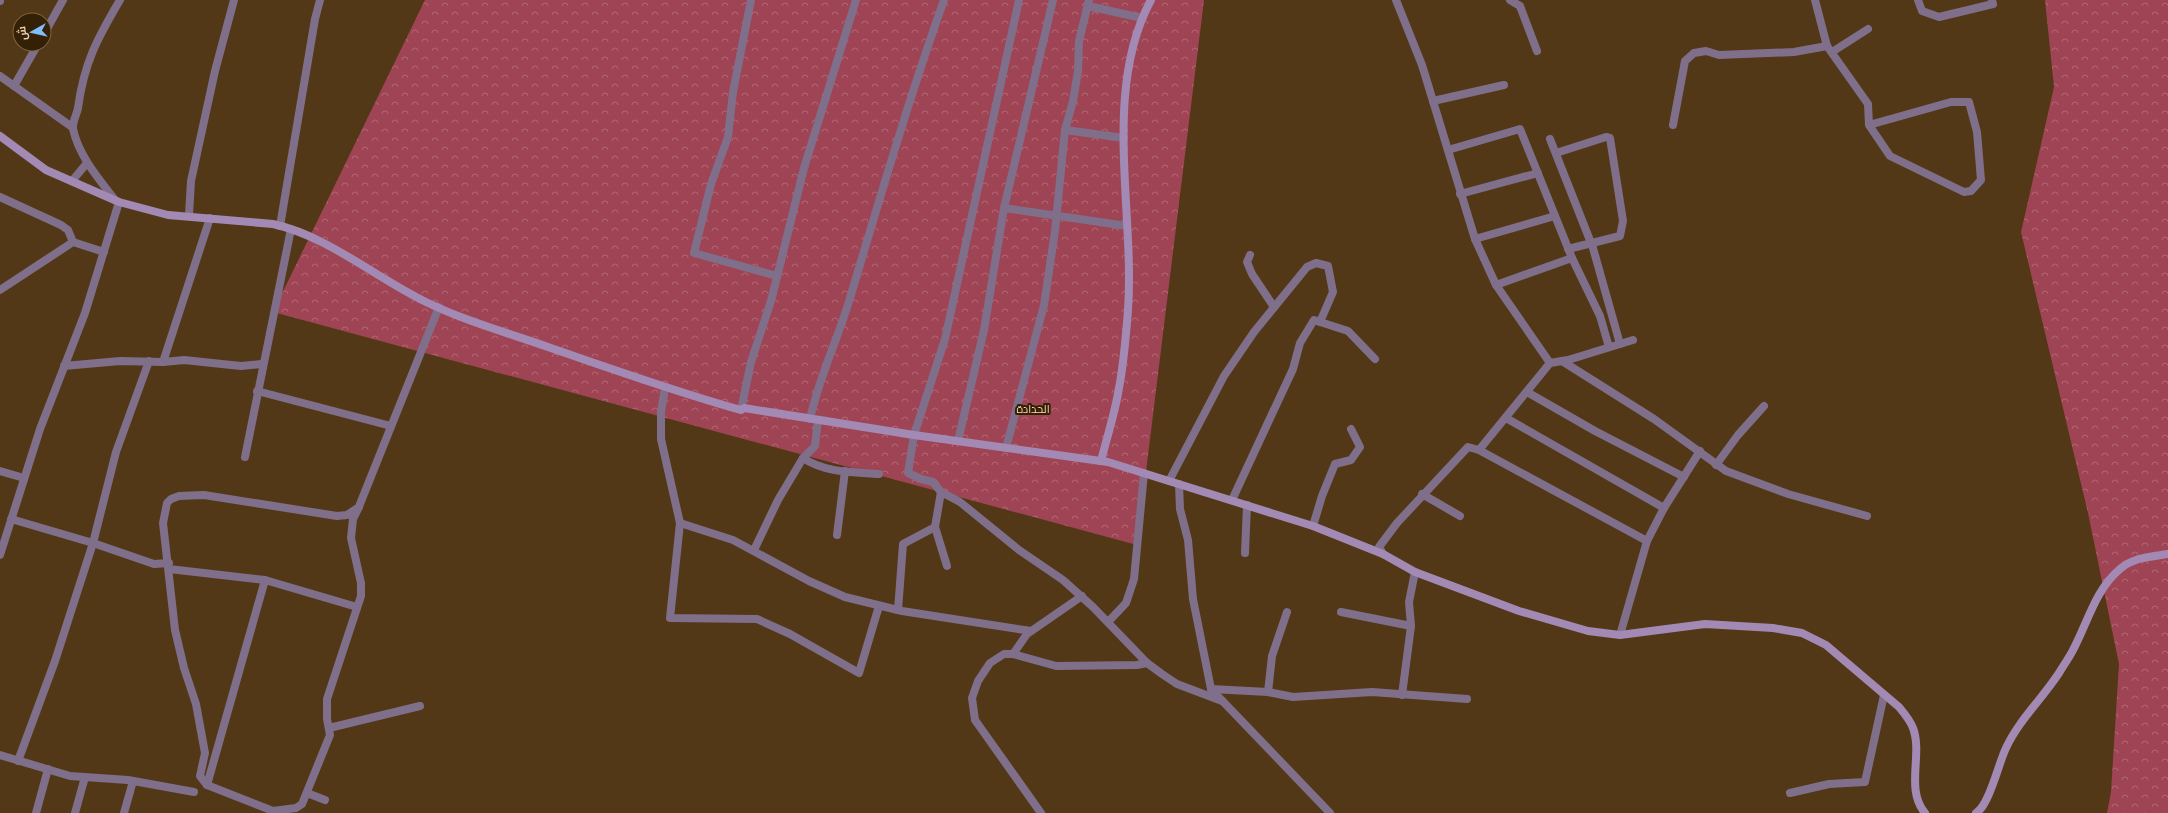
<svg xmlns="http://www.w3.org/2000/svg" width="2168" height="813" font-family="Arial,Cairo,sans-serif">
	<style>
		.forest { fill: url(#forest-crowns) }
		.lines { fill: none; stroke-linecap: round; stroke-linejoin: round }
		.minor { stroke: #7f6f8b; stroke-width: 8 }
		.tertiary { stroke: #7f6f8b; stroke-width: 8 }
		.secondary { stroke: #a38ab5; stroke-width: 8 }
		.labels { text-anchor: middle; stroke-width: 4; stroke-linejoin: round; paint-order: stroke }
		.neighbourhood-label { font-size: 11px; fill: #fcdcb6; stroke: #342005 }
	</style>
	<defs>
		<pattern id="forest-crowns" width="20" height="18" patternUnits="userSpaceOnUse"><rect width="20" height="18" fill="#9f4455"/><path d="M2 6a3 3 0 1 1 6 0M12 15a3 3 0 1 1 6 0" fill="none" stroke="#b16772"/></pattern>
	</defs>
	<rect width="100%" height="100%" fill="#523816"/>
	<g class="forest">
		<polygon points="425,0 1204,0 1137,545 273,312"/>
		<polygon points="2045,0 2168,0 2168,813 2107,813 2111,792 2119,664 2088,513 2021,232 2054,87"/>
	</g>
	<g class="lines">
		<g class="minor">
			<polyline points="751,0 733,92 728,137 711,184 694,253 777,276"/>
			<polyline points="1019,0 945,339 914,435 908,473 921,479 933,482 941,492 960,502 1019,550 1063,580 1093,607 1147,663 1162,674 1177,684 1222,701"/>
			<polyline points="1396,0 1422,65 1475,239 1496,285 1550,363"/>
			<polyline points="1510,0 1520,6 1537,51"/>
			<polyline points="1815,0 1827,46 1868,104 1869,125 1890,156 1964,192 1971,191 1981,180 1977,132 1969,102 1951,102 1869,125"/>
			<polyline points="1918,0 1922,11 1939,17 1993,4 1992,0"/>
			<polyline points="0,1 0,0"/>
			<polyline points="1088,6 1142,18"/>
			<polyline points="44,34 63,0"/>
			<polyline points="1832,52 1868,29"/>
			<polyline points="0,76 72,127"/>
			<polyline points="14,86 38,44"/>
			<polyline points="1433,101 1504,85"/>
			<polyline points="1673,125 1685,61 1694,53 1706,51 1719,55 1794,52 1827,46"/>
			<polyline points="1065,130 1124,138"/>
			<polyline points="1550,139 1593,248 1620,344"/>
			<polyline points="1448,150 1520,129 1572,258 1600,316 1609,347"/>
			<polyline points="1556,153 1606,137 1610,138 1623,221 1620,236 1568,249"/>
			<polyline points="72,181 87,163"/>
			<polyline points="1460,194 1538,173"/>
			<polyline points="0,197 61,225 68,230 73,242"/>
			<path d="M 115,200 C 98,178 79,156 73,129 C 72,122 77,114 78,108 C 84,63 97,39 120,0"/>
			<polyline points="1004,208 1127,226"/>
			<polyline points="189,215 191,181 215,71 234,0"/>
			<polyline points="280,226 315,19 320,0"/>
			<polyline points="1475,239 1555,216"/>
			<polyline points="1250,255 1247,262 1252,274 1274,307"/>
			<polyline points="1496,285 1572,258"/>
			<polyline points="0,290 73,242 104,252"/>
			<polyline points="1562,361 1654,419 1726,471 1788,494 1867,516"/>
			<polyline points="163,362 210,218"/>
			<polyline points="64,366 120,361 163,362 184,360 241,366 262,364"/>
			<polyline points="665,388 661,412 661,439 680,523 670,618 757,619 790,634 859,673 879,606"/>
			<polyline points="257,391 391,426"/>
			<polyline points="1527,392 1595,431 1684,477"/>
			<polyline points="741,410 751,362 771,301 804,168 856,0"/>
			<polyline points="1506,418 1664,508"/>
			<path d="M 810,419 C 819,377 838,339 850,298 C 880,198 909,98 944,0"/>
			<polyline points="958,441 984,330 1004,208 1053,0"/>
			<polyline points="1006,448 1044,305 1055,231 1065,130 1073,101 1078,71 1079,41 1089,0"/>
			<polyline points="1479,450 1647,541"/>
			<polyline points="245,457 291,229"/>
			<path d="M 803,458 C 825,473 854,472 879,474"/>
			<polyline points="1716,465 1738,435 1764,406"/>
			<polyline points="0,471 24,478"/>
			<polyline points="1169,481 1224,376 1254,332 1307,267 1316,263 1328,266 1333,292 1320,322"/>
			<polyline points="1422,494 1460,516"/>
			<polyline points="1232,500 1293,369 1300,343 1314,320 1348,331 1375,359"/>
			<polyline points="359,507 347,515 337,516 204,495 179,496 171,499 167,503 163,523 175,630 184,668 196,704 205,753 200,776 207,785 273,811 296,808 302,804 330,735 327,719 327,699 361,596 361,583 351,538 353,519 358,509 439,307"/>
			<polyline points="11,519 93,543 154,564 169,563"/>
			<polyline points="680,523 733,540 809,581 845,597 902,611 1031,631"/>
			<polyline points="1313,526 1322,496 1335,464 1351,460 1360,447 1351,429"/>
			<polyline points="935,527 947,566"/>
			<polyline points="837,535 845,471"/>
			<polyline points="754,550 778,500 803,458 815,446 818,420"/>
			<polyline points="1245,553 1247,505"/>
			<polyline points="1383,554 1379,547 1397,523 1468,447 1479,450 1550,363 1568,360 1633,340"/>
			<polyline points="0,555 40,429 85,313 119,202"/>
			<polyline points="169,569 265,580 357,607"/>
			<polyline points="898,610 903,544 935,527 941,492"/>
			<polyline points="1341,612 1411,626"/>
			<polyline points="1108,622 1126,603 1134,579 1144,473"/>
			<polyline points="1620,635 1647,541 1664,508 1700,451"/>
			<polyline points="1013,654 1027,634 1082,596"/>
			<polyline points="1211,689 1268,692 1293,697 1372,692 1467,699"/>
			<polyline points="1268,692 1272,656 1287,612"/>
			<polyline points="1402,695 1411,626 1409,602 1415,572"/>
			<polyline points="329,728 420,706"/>
			<polyline points="0,755 70,776 128,780 194,792"/>
			<polyline points="18,761 55,661 93,543 116,452 149,361"/>
			<polyline points="207,785 265,580"/>
			<polyline points="307,793 325,800"/>
			<polyline points="1790,793 1829,784 1865,782 1884,695"/>
			<polyline points="36,813 48,769"/>
			<polyline points="75,813 85,777"/>
			<polyline points="124,813 133,781"/>
			<polyline points="1041,813 975,720 972,698 978,681 990,663 1004,654 1013,654 1056,666 1137,665 1147,663"/>
		</g>
		<polyline class="tertiary" points="1179,484 1180,509 1188,540 1193,599 1211,689 1330,813"/>
		<g class="secondary">
			<path d="M 0,136 L 46,170 L 119,202 L 168,215 L 273,224 C 328,236 376,278 426,302 C 465,321 508,333 548,347 C 612,369 676,392 741,410 L 744,408 L 914,435 L 1108,462 L 1313,526 L 1383,554 L 1415,572 L 1519,611 L 1588,631 L 1620,635 L 1705,624 L 1773,628 L 1802,633 L 1826,645 L 1899,707 C 1904,713 1910,720 1913,728 C 1923,755 1905,789 1925,813"/>
			<path d="M 1101,461 C 1107,437 1115,413 1119,388 C 1124,362 1126,336 1128,310 C 1135,212 1102,90 1151,0"/>
			<path d="M 1976,813 C 1989,806 1999,762 2006,748 C 2019,720 2042,699 2059,673 C 2063,666 2069,658 2073,650 C 2088,622 2095,590 2120,569 C 2134,557 2150,557 2168,554"/>
		</g>
	</g>
	<g class="labels">
		<g class="neighbourhood-label">
			<text x="1033" y="413">الحدادة</text>
		</g>
	</g>
	<g transform="translate(32 32) rotate(262)"><circle r="19" fill="#342005" stroke="#7c6649"/>
	<path d="M0-3L7 15L0 10L-7 15Z" fill="#82bcfa"/>
	<text y="-6" font-size="11" font-weight="bold" text-anchor="middle" fill="#e9cfb0">ش</text>
	</g>
</svg>
